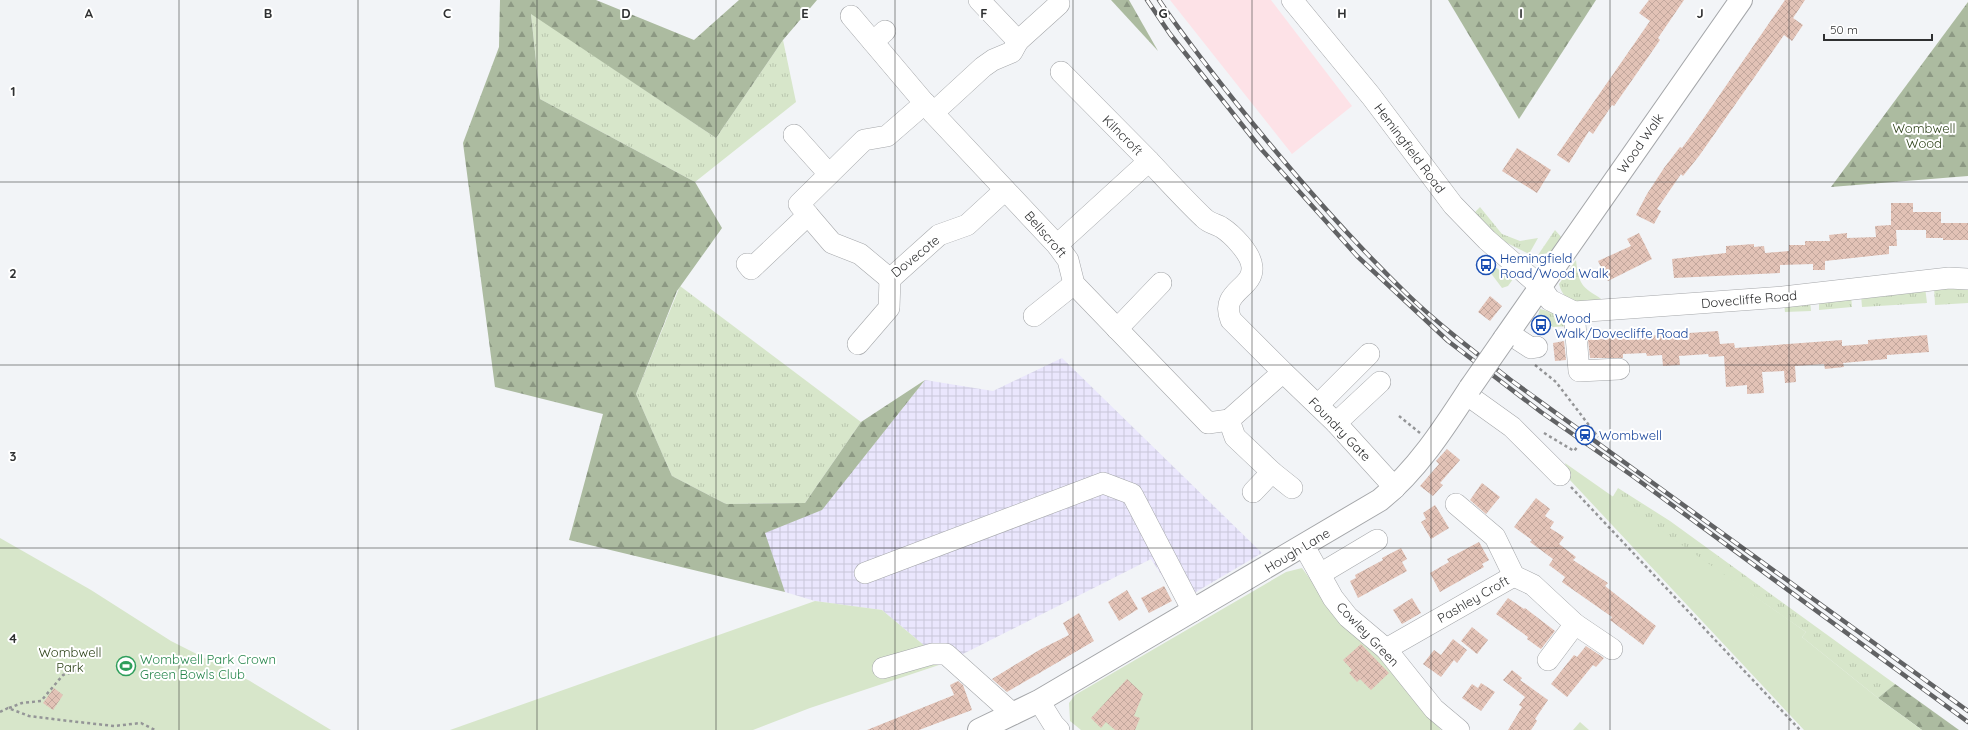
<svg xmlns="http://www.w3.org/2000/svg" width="1968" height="730" font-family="Quicksand,sans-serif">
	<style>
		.commercial { fill: #fde2e7 }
		.industrial { fill: url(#industrial-grid) }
		.grass { fill: url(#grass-tufts) }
		.forest { fill: url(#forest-firs) }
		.green { fill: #d7e6ca }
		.building { fill: url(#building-cross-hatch) }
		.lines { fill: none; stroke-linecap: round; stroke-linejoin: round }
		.minor-casing { stroke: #a5a7aa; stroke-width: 22 }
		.major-casing { stroke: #a5a7aa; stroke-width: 24 }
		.path { stroke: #949597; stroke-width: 2.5; stroke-dasharray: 3 3; stroke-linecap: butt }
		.minor { stroke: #fff; stroke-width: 21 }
		.major { stroke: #fff; stroke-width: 22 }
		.rail-casing { stroke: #616264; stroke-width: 4.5 }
		.rail { stroke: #fff; stroke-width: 3; stroke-dasharray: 9; stroke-linecap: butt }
		.major-bridge-casing { stroke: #a5a7aa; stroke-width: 24; stroke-linecap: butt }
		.major-bridge { stroke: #fff; stroke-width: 22 }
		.grid { fill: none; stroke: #2f3031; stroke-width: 1; stroke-opacity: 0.55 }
		.labels { text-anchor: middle; stroke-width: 4; stroke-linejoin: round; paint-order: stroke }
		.park-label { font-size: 13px; fill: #2c4117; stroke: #fff }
		.street-label { font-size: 13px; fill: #2f3031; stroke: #fff }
		.transit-label { font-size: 13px; fill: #164399; stroke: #fff; text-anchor: start }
		.leisure-label { font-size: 13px; fill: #27864d; stroke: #fff; text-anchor: start }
		.grid-label { font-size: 13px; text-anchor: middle; font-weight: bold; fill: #2f3031; stroke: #fff; stroke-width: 4; stroke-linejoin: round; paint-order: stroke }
	</style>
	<defs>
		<pattern id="industrial-grid" width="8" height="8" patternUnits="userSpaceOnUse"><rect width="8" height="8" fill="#eae6fd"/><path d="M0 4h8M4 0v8" fill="none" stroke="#c9c6d9"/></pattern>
		<pattern id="grass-tufts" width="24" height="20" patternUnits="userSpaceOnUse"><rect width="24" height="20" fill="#d7e6ca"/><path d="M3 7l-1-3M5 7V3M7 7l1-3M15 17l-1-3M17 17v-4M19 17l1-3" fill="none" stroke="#b9c6ae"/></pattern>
		<pattern id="forest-firs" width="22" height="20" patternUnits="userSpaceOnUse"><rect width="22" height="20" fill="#acbba0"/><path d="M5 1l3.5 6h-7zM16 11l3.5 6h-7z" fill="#8c9883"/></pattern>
		<pattern id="building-cross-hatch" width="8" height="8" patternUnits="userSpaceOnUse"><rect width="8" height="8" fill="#e2c2b6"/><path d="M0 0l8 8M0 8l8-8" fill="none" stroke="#c2a79d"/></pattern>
	</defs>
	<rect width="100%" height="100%" fill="#f2f4f7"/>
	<polygon class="commercial" points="1170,0 1271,0 1352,106 1292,154"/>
	<polygon class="industrial" points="1062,358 1262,553 1179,602 1151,559 945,663 882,610 815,601 785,592 764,533 822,509 925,380 993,391"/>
	<g class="grass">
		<polygon points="531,13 716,138 783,40 796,102 695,182 540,99"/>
		<polygon points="1480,207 1502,234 1520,241 1538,238 1529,254 1499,239 1474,213"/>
		<polygon points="1555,230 1563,239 1553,252 1538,255"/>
		<path d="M 1576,260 C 1579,289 1584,287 1606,302 C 1587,303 1565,308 1559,284 Z"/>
		<polygon points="1495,267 1513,279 1508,286 1502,288 1490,272"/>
		<polygon points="1968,284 1968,303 1935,305 1934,286"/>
		<polygon points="680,286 861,422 805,503 726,504 672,476 636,394"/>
		<polygon points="1925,287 1927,303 1862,307 1861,295"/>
		<polygon points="1851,296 1852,307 1819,310 1819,299"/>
		<polygon points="1810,300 1811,311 1785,312 1784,303"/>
		<polygon points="1540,309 1551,312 1568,322 1569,326 1553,327 1537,318"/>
		<polygon points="1618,488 1670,521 1895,684 1878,698 1802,637 1806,632 1612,498"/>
		<polygon points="1580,722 1589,730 1573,730"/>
	</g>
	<g class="forest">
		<polygon points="500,0 596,0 694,40 739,0 817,0 783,40 716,138 531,14 540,99 695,182 722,228 677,291 636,394 672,476 726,504 805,503 861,422 925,380 822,510 765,533 785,592 569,540 603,414 495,387 463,143 499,47"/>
		<polygon points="1111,0 1129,0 1158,51"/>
		<polygon points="1448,0 1596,0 1519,119"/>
		<polygon points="1968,2 1968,176 1831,187"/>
		<polygon points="1895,684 1959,730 1922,730 1878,698"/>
	</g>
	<g class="green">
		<polygon points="1565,463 1806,632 1802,637 1878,698 1922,730 1804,730 1569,479"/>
		<polygon points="0,538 91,590 171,641 250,681 331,730 0,730"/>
		<polygon points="1302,568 1343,624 1379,653 1441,730 1081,730 1070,721 1069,703 1075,695 1286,572"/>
		<polygon points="815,601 882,610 945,663 810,708 753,730 450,730"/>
	</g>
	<g class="building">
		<polygon points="1649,0 1684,0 1658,38 1660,40 1614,106 1612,105 1593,134 1589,131 1569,163 1557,155 1650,21 1639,13"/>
		<polygon points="1785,0 1805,0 1793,18 1803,25 1792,41 1784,35 1699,156 1683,176 1681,174 1657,209 1661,211 1654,224 1636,215 1647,194 1664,168 1680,147 1682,148 1701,122"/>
		<polygon points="1517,148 1551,170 1537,193 1502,171"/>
		<polygon points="1891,203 1913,203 1913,212 1941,212 1941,223 1968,223 1968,240 1943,240 1943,238 1926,238 1926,230 1896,230 1897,246 1889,246 1889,254 1825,261 1825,270 1813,270 1813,264 1780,265 1780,273 1674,278 1672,259 1726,253 1726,246 1754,244 1754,247 1764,246 1765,253 1789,251 1789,245 1805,245 1805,241 1830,241 1829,235 1847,233 1847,238 1876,237 1875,226 1891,225"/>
		<polygon points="1639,233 1652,259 1608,281 1598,261 1631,246 1627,239"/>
		<polygon points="1490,296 1502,306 1490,321 1478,312"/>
		<polygon points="1718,331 1720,344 1734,343 1735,348 1842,340 1842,346 1868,344 1868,340 1927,335 1929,352 1887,355 1887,359 1843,363 1844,367 1825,369 1824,364 1795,366 1796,382 1785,383 1784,371 1762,372 1764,393 1747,394 1747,385 1726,387 1724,356 1709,357 1708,354 1679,356 1680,365 1663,366 1662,355 1647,356 1646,353 1623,354 1623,358 1590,358 1588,340"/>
		<polygon points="1564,341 1566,360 1555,361 1553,343"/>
		<polygon points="1447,449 1460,460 1440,483 1443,485 1433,496 1420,486 1439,464 1436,461"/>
		<polygon points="1482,483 1500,497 1486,514 1470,500"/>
		<polygon points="1536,498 1550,509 1545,516 1554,522 1550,528 1564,537 1559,544 1576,557 1573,560 1608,583 1605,586 1656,626 1643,645 1610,620 1612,617 1562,582 1565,577 1549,565 1553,559 1530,542 1532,540 1514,527"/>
		<polygon points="1435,505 1449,528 1431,539 1421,522 1426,519 1423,513"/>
		<polygon points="1479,542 1489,560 1482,564 1484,567 1440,592 1430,573 1449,562 1447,559"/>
		<polygon points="1401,548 1407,559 1402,562 1407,571 1358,598 1350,581 1356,578 1355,575 1383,560 1382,558"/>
		<polygon points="1164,586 1172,601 1149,613 1141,598"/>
		<polygon points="1127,590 1138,609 1119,621 1108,602"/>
		<polygon points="1412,598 1421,613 1402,624 1393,610"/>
		<polygon points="1508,598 1524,609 1525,608 1555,631 1541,649 1527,639 1528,637 1496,614"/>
		<polygon points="1079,613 1094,641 1007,692 992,679 1041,649 1069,635 1063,623"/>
		<polygon points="1472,627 1488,640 1477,654 1461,641"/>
		<polygon points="1453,639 1467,650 1457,663 1454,660 1441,677 1423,664 1434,650 1441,655"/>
		<polygon points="1361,644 1389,673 1371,690 1360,679 1357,682 1349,673 1352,670 1343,660"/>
		<polygon points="1586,646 1604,658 1596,667 1593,665 1567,697 1551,684 1574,655 1577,657"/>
		<polygon points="1512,670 1522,678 1520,680 1548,700 1535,719 1537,721 1531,730 1508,730 1522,707 1519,705 1525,697 1503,680"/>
		<polygon points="1127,679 1143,694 1134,716 1140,718 1135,730 1115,730 1106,722 1101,728 1091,718"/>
		<polygon points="958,681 963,685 972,710 919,730 867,730 954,695 950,685"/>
		<polygon points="1481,683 1495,692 1481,711 1462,698 1472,684 1478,688"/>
		<polygon points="54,688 63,695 53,710 43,703"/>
	</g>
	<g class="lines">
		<defs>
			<g id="minor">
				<polyline points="979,0 1018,41 1059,4"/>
				<polyline points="1292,0 1371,96 1453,205 1487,240 1540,286 1550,300 1574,312 1783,297 1949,278 1968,279"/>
				<polyline points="851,16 873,42"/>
				<polyline points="885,31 873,42 933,113 1057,245 1068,260 1074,284 1208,423 1229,420"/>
				<polyline points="933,113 983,67 993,60 1012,52 1018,41"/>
				<polyline points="794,135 829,174"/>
				<path d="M 1149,161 C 1167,180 1185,200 1204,218 C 1209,223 1215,224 1221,227 C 1232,234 1251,253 1252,267 C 1254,289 1219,291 1231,320 L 1283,372"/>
				<polyline points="808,215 799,204 864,140 887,136 925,103"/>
				<polyline points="1057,245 1149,161 1061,72"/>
				<polyline points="747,264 751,269 808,215 832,243 860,254 890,279"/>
				<polyline points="890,279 939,235 967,225 1005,190"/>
				<polyline points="1574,312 1579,371 1619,369"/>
				<polyline points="1034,316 1074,284"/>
				<polyline points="1117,329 1161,283"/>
				<polyline points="1508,333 1531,348 1537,347"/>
				<polyline points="858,344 889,308 890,279"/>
				<polyline points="1466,394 1512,427 1560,475"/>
				<polyline points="1318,405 1369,354"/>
				<polyline points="1229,420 1283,372 1336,423 1395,488"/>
				<polyline points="1229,420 1235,437 1272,472 1292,488"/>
				<polyline points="1336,423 1380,382"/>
				<polyline points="1253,492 1272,472"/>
				<polyline points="1456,504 1495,537 1514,576"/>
				<polyline points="1304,546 1333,598 1348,617 1386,649 1434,709 1459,730"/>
				<polyline points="865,573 1103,483 1132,494 1193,611"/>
				<polyline points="1320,574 1377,540"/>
				<polyline points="1514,576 1533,585 1575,624 1548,660"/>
				<polyline points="1575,624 1612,649"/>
				<polyline points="1386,649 1514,576"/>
				<polyline points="883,668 932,654 946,654 1013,714"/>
				<polyline points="1039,701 1054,725 1059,730"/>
			</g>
			<g id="major">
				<polyline points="1504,339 1741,0"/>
				<path d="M 979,730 L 1039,701 L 1380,500 C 1417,470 1444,428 1470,388"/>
			</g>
		</defs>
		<use href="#minor" class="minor-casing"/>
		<use href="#major" class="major-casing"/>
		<g class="path">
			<polyline points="1535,365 1556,382 1598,437"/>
			<polyline points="1399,416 1420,433"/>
			<polyline points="1544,433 1574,451 1578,446"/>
			<polyline points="1571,487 1800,730"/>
			<polyline points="9,708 22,703 41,701 63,675 78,670"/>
			<polyline points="0,712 8,708 29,716 69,721 114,726 141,723 155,730"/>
		</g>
		<use href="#minor" class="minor"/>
		<use href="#major" class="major"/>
		<defs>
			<g id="rail">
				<polyline points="1147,0 1170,34 1262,150 1357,256 1448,341 1541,412 1634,477 1968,722"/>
				<path d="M 1159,0 C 1183,36 1210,70 1237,104 C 1290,170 1346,235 1407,294 C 1439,325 1476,353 1512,381 L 1968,711"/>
			</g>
		</defs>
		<use href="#rail" class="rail-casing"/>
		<use href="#rail" class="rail"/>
		<defs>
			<polyline id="major-bridge" points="1470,388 1504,339"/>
		</defs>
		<use href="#major-bridge" class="major-bridge-casing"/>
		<use href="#major-bridge" class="major-bridge"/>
	</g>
	<path class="grid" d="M 179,0 L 179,730M 358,0 L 358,730M 537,0 L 537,730M 716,0 L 716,730M 895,0 L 895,730M 1073,0 L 1073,730M 1252,0 L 1252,730M 1431,0 L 1431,730M 1610,0 L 1610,730M 1789,0 L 1789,730M 0,182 L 1968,182M 0,365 L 1968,365M 0,548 L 1968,548"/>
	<defs>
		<symbol id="bus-ring" viewBox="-11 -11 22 22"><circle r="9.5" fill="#fff" stroke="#1a4fb4" stroke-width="1.5"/><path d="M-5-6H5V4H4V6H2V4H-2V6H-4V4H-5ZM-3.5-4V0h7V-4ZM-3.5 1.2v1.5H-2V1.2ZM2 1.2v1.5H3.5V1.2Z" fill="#1a4fb4"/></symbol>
		<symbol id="station-ring" viewBox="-11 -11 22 22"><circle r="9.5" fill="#fff" stroke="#1a4fb4" stroke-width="1.5"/><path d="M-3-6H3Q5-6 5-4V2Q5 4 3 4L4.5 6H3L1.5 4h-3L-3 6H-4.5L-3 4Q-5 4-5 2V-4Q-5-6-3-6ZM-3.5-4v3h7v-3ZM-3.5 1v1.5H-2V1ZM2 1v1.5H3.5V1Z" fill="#1a4fb4"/></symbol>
		<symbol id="stadium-ring" viewBox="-11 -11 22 22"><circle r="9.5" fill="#fff" stroke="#2e9e5b" stroke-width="1.5"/><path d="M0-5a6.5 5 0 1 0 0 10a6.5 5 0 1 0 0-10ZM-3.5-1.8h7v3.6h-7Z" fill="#2e9e5b"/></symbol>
	</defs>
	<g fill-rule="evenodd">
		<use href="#bus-ring" x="1475" y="254" width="22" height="22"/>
		<use href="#bus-ring" x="1530" y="314" width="22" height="22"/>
		<use href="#station-ring" x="1574" y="424" width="22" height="22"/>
		<use href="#stadium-ring" x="115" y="655" width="22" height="22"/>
	</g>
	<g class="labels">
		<g class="park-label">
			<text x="1924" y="133">Wombwell<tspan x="1924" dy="15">Wood</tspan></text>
			<text x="70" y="657">Wombwell<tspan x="70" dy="15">Park</tspan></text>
		</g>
		<g class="street-label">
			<text transform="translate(1123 135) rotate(45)" y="5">Kilncroft</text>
			<text transform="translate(1640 143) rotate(-55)" y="5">Wood Walk</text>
			<text transform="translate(1410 148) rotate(53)" y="5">Hemingfield Road</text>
			<text transform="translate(1046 234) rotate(49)" y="5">Bellscroft</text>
			<text transform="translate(915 256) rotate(-39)" y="5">Dovecote</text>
			<text transform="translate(1749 299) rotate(-5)" y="5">Dovecliffe Road</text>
			<text transform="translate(1340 429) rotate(46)" y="5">Foundry Gate</text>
			<text transform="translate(1297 550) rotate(-31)" y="5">Hough Lane</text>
			<text transform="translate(1473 599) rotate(-30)" y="5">Pashley Croft</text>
			<text transform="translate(1368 634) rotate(46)" y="5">Cowley Green</text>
		</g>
		<g class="transit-label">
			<text x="1500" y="263">Hemingfield<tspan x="1500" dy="15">Road/Wood Walk</tspan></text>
			<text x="1555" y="323">Wood<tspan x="1555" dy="15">Walk/Dovecliffe Road</tspan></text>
			<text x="1599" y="440">Wombwell</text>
		</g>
		<g class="leisure-label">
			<text x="140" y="664">Wombwell Park Crown<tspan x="140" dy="15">Green Bowls Club</tspan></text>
		</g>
	</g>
	<g class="grid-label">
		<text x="89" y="18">A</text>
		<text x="268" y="18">B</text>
		<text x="447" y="18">C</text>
		<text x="626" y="18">D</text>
		<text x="805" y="18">E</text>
		<text x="984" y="18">F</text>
		<text x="1163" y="18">G</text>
		<text x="1342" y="18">H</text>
		<text x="1521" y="18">I</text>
		<text x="1700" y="18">J</text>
		<text x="13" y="96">1</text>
		<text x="13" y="278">2</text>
		<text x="13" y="461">3</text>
		<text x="13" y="643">4</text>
	</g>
	<path d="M1824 34v6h108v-6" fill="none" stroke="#2f3031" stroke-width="2"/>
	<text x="1830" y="34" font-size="12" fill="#2f3031" stroke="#ffffff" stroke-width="3" paint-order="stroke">50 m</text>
</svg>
